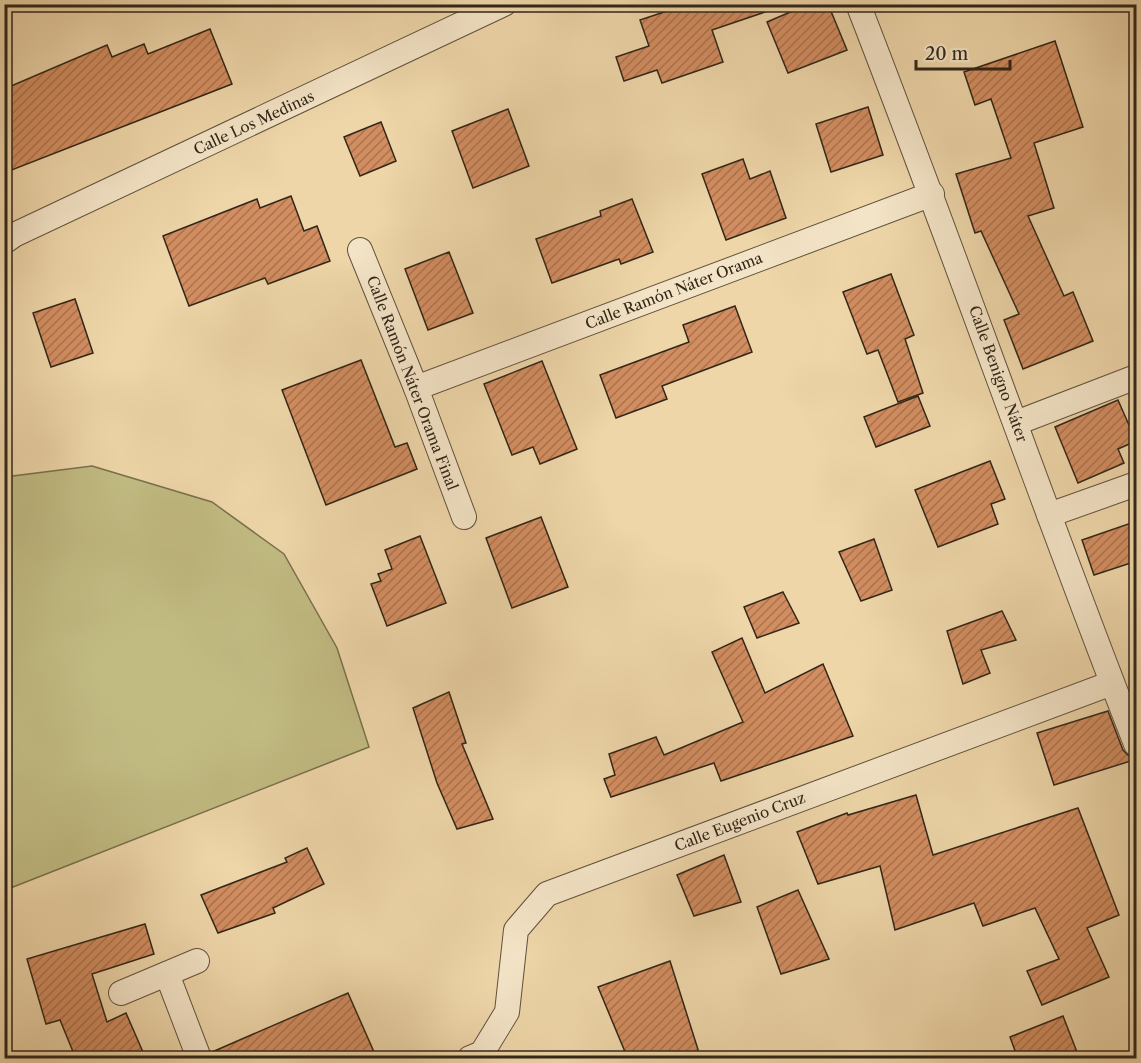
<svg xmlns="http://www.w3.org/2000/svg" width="1141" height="1063" font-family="'Libre Caslon Text',serif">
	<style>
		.park { fill: #c1bb82; stroke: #79704d; stroke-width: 1.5 }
		.building { fill: url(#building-hatch); stroke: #312618; stroke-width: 1.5 }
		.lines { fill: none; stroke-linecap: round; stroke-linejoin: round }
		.minor-casing { stroke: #60523c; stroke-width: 26 }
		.minor { stroke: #f4e4c7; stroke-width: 24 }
		.labels { text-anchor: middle; stroke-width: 5; stroke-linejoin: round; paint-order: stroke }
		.street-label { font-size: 15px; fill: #312618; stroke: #f4e4c7 }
	</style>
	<defs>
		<pattern id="building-hatch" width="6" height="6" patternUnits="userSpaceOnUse" patternTransform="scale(1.5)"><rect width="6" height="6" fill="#d28d60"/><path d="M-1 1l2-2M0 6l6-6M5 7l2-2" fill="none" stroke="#ab734e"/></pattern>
	</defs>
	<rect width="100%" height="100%" fill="#eed6a9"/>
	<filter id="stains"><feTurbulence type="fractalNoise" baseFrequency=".00333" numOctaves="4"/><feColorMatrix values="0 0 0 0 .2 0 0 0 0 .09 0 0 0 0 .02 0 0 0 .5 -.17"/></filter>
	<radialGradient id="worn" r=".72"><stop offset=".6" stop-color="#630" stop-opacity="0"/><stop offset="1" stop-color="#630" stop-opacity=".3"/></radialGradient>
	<polygon class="park" points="92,466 212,502 284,554 337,648 369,747 8,889 4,880 5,477"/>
	<g class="building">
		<polygon points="688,4 773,4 774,9 712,30 723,62 662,83 657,70 624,81 616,57 649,46 640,20"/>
		<polygon points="809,4 828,4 847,50 788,73 767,22"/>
		<polygon points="210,29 232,84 4,173 4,89 107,45 112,57 144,44 148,54"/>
		<polygon points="1055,41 1083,127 1034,143 1054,208 1028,216 1064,296 1073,292 1093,341 1023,369 1004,320 1019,314 981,231 975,233 956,174 1011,158 991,99 975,105 964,72"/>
		<polygon points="868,107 883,155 831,172 816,124"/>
		<polygon points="508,109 529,166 473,188 452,131"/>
		<polygon points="381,122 396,161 360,176 344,137"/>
		<polygon points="743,159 750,179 770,171 786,218 726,240 702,174"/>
		<polygon points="291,196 304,231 317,226 330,261 268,284 265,278 189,306 163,236 257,199 260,208"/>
		<polygon points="632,199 653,252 621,264 619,259 552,283 536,239 601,216 600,211"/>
		<polygon points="449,252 473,313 428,330 405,269"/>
		<polygon points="891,274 914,335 905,339 923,393 898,402 878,350 867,354 843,292"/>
		<polygon points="75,299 93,353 51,367 33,313"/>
		<polygon points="735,306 752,352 662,386 667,399 616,418 600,375 689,342 683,325"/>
		<polygon points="361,360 395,447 407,443 417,469 326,505 282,390"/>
		<polygon points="542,361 577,449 540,464 533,447 512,455 484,384"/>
		<polygon points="918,396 930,426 876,447 864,417"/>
		<polygon points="1118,400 1136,441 1118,449 1124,463 1078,483 1055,427"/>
		<polygon points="990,461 1005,499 991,504 998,524 938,547 915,490"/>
		<polygon points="541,517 568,587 512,608 486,538"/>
		<polygon points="1137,521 1137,561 1094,575 1082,540"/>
		<polygon points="420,536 446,603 387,626 371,584 381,581 378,574 392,569 385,550"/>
		<polygon points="874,539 892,590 861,601 839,552"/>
		<polygon points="783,592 799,623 757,638 744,607"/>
		<polygon points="1002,611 1016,640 981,650 990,673 963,684 947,631"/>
		<polygon points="742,638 765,693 823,664 853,736 721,781 714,763 611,797 604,779 615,775 609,754 656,737 664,755 743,722 712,652"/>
		<polygon points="449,692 466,743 462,744 493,819 457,829 437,783 413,708"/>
		<polygon points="1108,711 1123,750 1128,755 1137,759 1054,785 1037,733"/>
		<polygon points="916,795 933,855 1078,808 1119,915 1087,928 1109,977 1042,1005 1027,971 1059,959 1035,908 983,926 974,903 895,930 880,866 818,884 797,832 847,813 848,815"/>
		<polygon points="307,848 324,884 273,908 275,913 218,933 201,895 287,862 285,858"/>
		<polygon points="724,855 741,902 694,916 677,875"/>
		<polygon points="798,890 829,959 781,974 757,907"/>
		<polygon points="145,924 154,954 92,974 107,1022 126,1013 146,1059 76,1059 60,1020 46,1024 27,959"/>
		<polygon points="670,961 701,1059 628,1059 598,987"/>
		<polygon points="348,993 374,1052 360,1059 213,1059 212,1052"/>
		<polygon points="1063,1016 1077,1052 1061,1059 1018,1059 1010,1037"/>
	</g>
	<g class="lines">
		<defs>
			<g id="minor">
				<path d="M 858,4 C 954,250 1040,499 1136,744"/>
				<polyline points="4,242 14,235 504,4"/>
				<polyline points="360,250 416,388 464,517"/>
				<polyline points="416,388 932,194"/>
				<polyline points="1016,423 1136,377"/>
				<polyline points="1049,515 1136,484"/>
				<polyline points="167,974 199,1058"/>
				<polyline points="121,993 197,961"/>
				<polyline points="470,1058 482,1053 507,1012 516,930 547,894 1112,683"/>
			</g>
		</defs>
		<use href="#minor" class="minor-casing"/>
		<use href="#minor" class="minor"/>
	</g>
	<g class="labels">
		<g class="street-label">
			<text transform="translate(254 123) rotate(-25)" y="5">Calle Los Medinas</text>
			<text transform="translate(674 291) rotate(-21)" y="5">Calle Ramón Náter Orama</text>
			<text transform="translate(998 374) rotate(70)" y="5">Calle Benigno Náter</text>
			<text transform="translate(412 383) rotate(69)" y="5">Calle Ramón Náter Orama Final</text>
			<text transform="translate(740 822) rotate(-21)" y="5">Calle Eugenio Cruz</text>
		</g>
	</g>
	<rect width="1141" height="1063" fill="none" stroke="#eed6a9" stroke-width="24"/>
	<rect x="6" y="6" width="1129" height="1051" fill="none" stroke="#312618" stroke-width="3"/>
	<rect x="12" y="12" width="1117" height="1039" fill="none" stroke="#312618" stroke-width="1.5"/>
	<path d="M916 60v9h94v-9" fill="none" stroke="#312618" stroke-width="3"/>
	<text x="925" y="60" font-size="18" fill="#312618" stroke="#f4e4c7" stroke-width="4.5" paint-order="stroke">20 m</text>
	<rect width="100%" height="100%" filter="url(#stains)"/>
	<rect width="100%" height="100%" fill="url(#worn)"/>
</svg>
